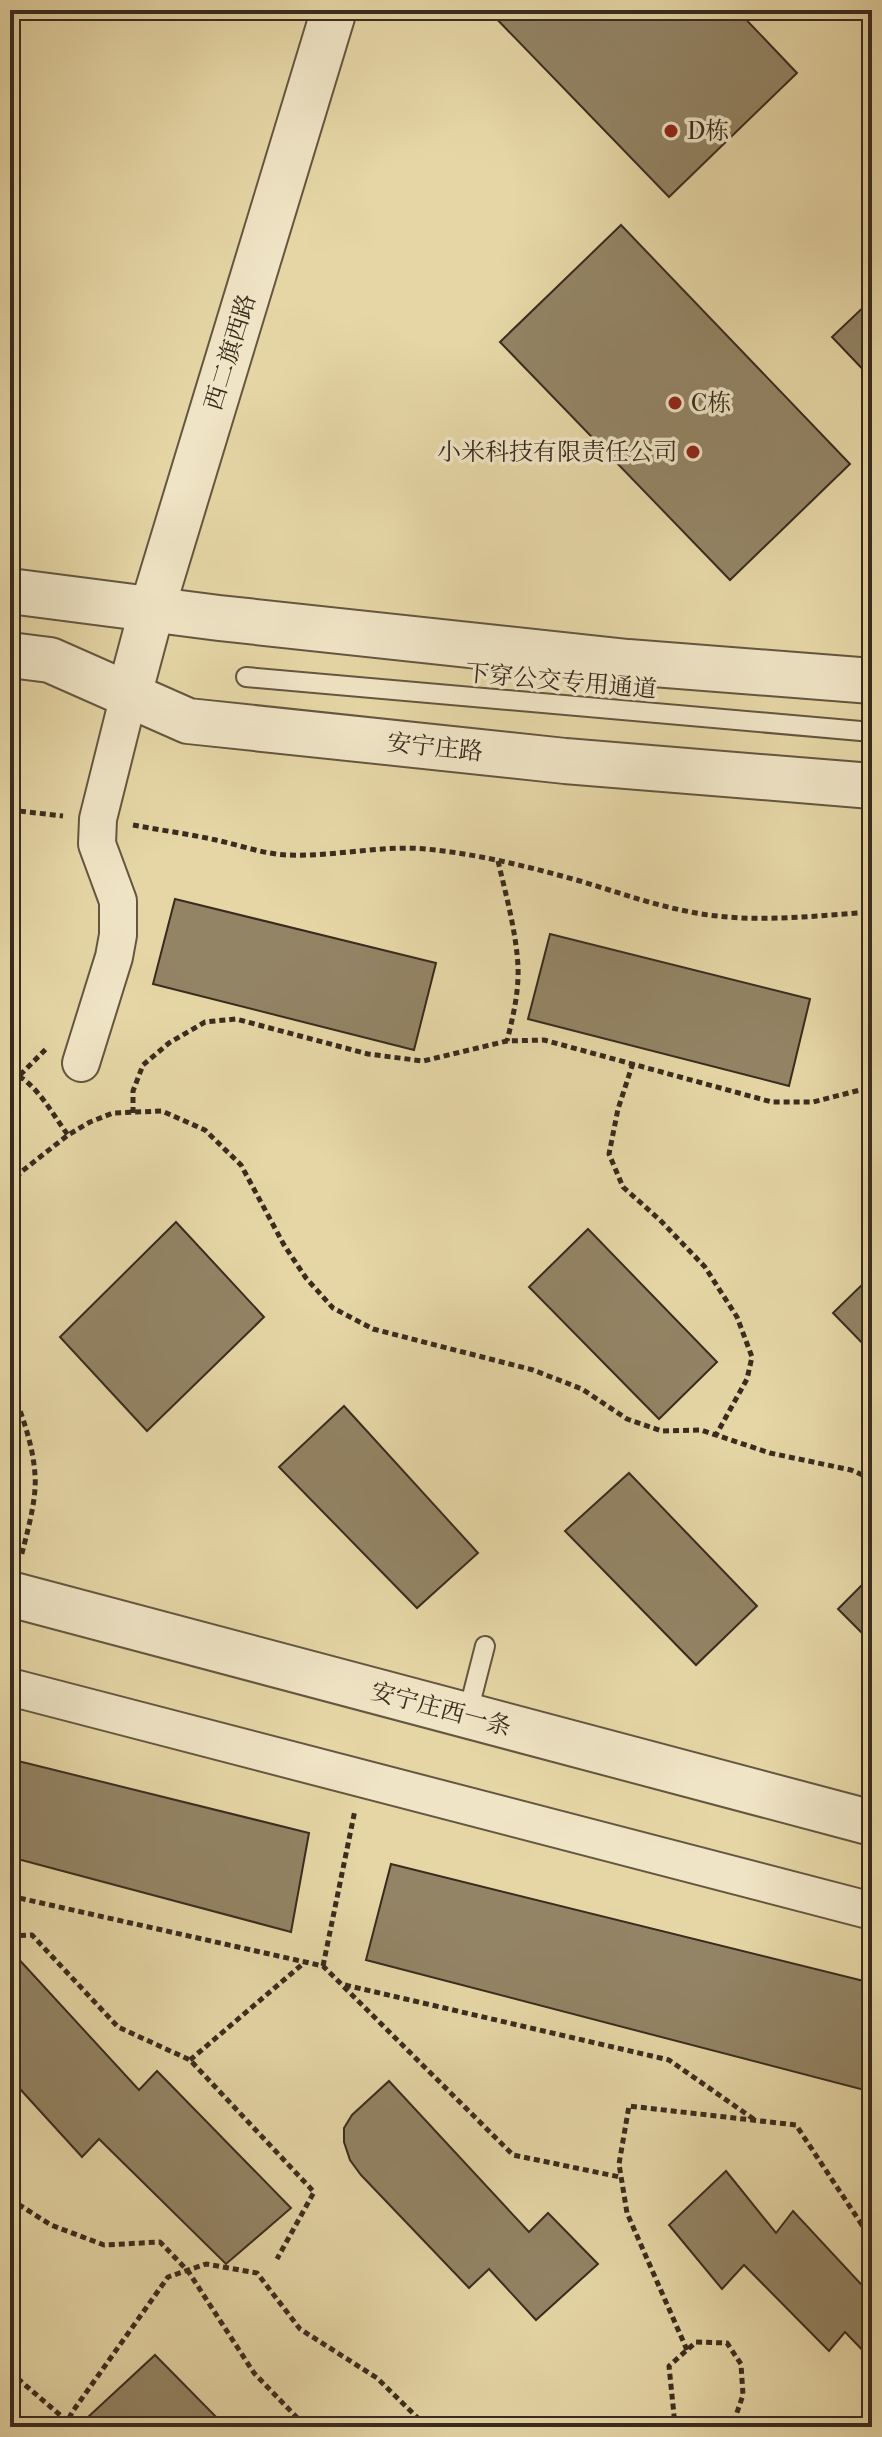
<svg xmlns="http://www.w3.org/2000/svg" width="882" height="2437" font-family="'IM FELL French Canon','Noto Serif SC',serif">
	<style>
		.building { fill: #938465; stroke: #392b1e; stroke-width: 2 }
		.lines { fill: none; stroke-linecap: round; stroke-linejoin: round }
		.service-casing { stroke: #645640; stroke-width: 22 }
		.minor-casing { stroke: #645640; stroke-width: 40 }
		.tertiary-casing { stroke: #645640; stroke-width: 48 }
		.path { stroke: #392b1e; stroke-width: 5; stroke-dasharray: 6 4; stroke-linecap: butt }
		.service { stroke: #efe4c5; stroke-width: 18 }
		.minor { stroke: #efe4c5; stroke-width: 36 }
		.tertiary { stroke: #efe4c5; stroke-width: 44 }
		.poi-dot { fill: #8f2418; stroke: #efe4c5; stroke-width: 3 }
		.labels { text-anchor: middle; stroke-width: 7; stroke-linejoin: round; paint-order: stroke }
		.poi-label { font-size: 24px; fill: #392b1e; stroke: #efe4c5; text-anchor: start }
		.street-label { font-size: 24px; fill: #392b1e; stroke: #efe4c5 }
	</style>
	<rect width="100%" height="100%" fill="#e6d6a6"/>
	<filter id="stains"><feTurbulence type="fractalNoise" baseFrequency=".0025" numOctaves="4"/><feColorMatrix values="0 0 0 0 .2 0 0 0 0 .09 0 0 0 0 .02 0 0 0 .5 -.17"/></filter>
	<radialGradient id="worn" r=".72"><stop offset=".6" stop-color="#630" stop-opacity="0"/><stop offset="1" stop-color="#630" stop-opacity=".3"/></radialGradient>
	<g class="building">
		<polygon points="488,10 737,10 797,73 669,197"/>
		<polygon points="621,225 850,464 730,580 500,342"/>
		<polygon points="872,299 872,379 832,337"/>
		<polygon points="10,898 18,900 10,932"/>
		<polygon points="175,899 436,963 414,1050 153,984"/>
		<polygon points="550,934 810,999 789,1086 528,1019"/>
		<polygon points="176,1222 264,1317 147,1431 60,1337"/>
		<polygon points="588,1229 717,1362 659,1419 529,1287"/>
		<polygon points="872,1275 872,1353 833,1313"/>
		<polygon points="344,1406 478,1553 417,1608 279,1467"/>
		<polygon points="629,1473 757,1606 696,1665 565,1531"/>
		<polygon points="872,1575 872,1643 838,1609"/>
		<polygon points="10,1759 309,1833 291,1932 10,1857"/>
		<polygon points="391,1864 872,1983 872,2092 366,1960"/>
		<polygon points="14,1954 139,2090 157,2071 291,2208 226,2264 99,2139 82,2157 10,2078 10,1958"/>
		<polygon points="389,2081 529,2232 548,2213 598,2264 536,2320 489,2269 469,2288 361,2175 350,2160 344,2142 344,2128 352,2115"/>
		<polygon points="726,2171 776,2233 793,2211 872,2296 872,2360 845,2332 829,2351 744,2265 722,2289 669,2225"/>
		<polygon points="155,2355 226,2427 97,2427 87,2418"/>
	</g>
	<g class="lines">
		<defs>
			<g id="service">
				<polyline points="246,677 872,732"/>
				<polyline points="467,1716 485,1646"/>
			</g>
			<g id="minor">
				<polyline points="81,1063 114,957 118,935 118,901 97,844 98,819 129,695"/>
				<polyline points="10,1687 872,1911"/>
			</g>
			<g id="tertiary">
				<polyline points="10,591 219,618 628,662 872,681"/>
				<polyline points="10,655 50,660 188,721 565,761 872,786"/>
				<polyline points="129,695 152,609 334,10"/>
				<polyline points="10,1594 872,1823"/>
			</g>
		</defs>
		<use href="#service" class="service-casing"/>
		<use href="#minor" class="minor-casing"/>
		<use href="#tertiary" class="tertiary-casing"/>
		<g class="path">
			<polyline points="10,810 63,816"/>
			<path d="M 133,825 C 160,830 189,834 216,840 C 239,845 264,854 287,855 C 333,857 380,845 426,849 C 478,854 530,867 580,881 C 617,892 653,905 691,912 C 750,924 813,916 872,912"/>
			<path d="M 498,861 C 506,895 516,931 518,966 C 519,992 513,1017 507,1041"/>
			<polyline points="633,1063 618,1109 609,1154 623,1187 660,1220 705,1267 737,1317 752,1357 747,1379 716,1435"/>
			<path d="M 10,1072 C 36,1081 52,1114 68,1135"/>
			<polyline points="20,1075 47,1048"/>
			<polyline points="133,1113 133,1091 143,1065 169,1043 205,1022 236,1019 368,1054 423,1061 507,1041 544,1040 772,1102 813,1102 872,1087"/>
			<polyline points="10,1186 21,1172 68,1135 90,1122 113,1113 162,1111 205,1130 241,1165 284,1245 306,1278 333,1308 373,1329 533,1370 582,1389 627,1419 662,1431 701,1430 770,1453 851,1470 872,1479"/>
			<path d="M 10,1383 C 21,1413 33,1443 35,1475 C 37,1499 27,1533 21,1557"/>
			<polyline points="10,1896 323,1966 513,2155 620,2177"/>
			<polyline points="10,1936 32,1935 118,2027 190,2060 314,2192 277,2259"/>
			<polyline points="323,1966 355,1810"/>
			<polyline points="345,1985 669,2060 755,2120"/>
			<polyline points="190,2060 305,1962"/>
			<polyline points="10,2199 51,2225 104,2245 160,2242 188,2271 254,2373 306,2427"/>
			<polyline points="687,2350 627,2213 619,2164 629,2106 796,2125 862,2225 872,2227"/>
			<polyline points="10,2372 74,2427"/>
			<polyline points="64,2427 73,2411 168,2277 206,2264 257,2273 300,2329 377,2378 427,2427"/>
			<polyline points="679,2427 675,2425 669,2366 696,2342 727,2343 741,2364 743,2395 732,2427"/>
			<polyline points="723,2427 731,2425"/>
		</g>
		<use href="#service" class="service"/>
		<use href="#minor" class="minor"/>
		<use href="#tertiary" class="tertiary"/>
	</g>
	<g class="poi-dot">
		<circle cx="671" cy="131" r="8"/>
		<circle cx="675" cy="403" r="8"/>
		<circle cx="693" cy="452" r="8"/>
	</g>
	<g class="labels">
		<g class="poi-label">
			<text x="687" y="139">D栋</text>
			<text x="691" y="411">C栋</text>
			<text x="677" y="460" text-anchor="end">小米科技有限责任公司</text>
		</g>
		<g class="street-label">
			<text transform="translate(230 352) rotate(-73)" y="8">西二旗西路</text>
			<text transform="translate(561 681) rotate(5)" y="8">下穿公交专用通道</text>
			<text transform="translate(435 747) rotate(6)" y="8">安宁庄路</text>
			<text transform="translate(441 1709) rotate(15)" y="8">安宁庄西一条</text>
		</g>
	</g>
	<rect width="882" height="2437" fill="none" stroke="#e6d6a6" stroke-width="40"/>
	<rect x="12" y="12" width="858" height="2413" fill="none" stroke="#392b1e" stroke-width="4"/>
	<rect x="20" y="20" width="842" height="2397" fill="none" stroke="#392b1e" stroke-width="2"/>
	<rect width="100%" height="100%" filter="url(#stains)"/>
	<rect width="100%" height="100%" fill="url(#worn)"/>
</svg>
